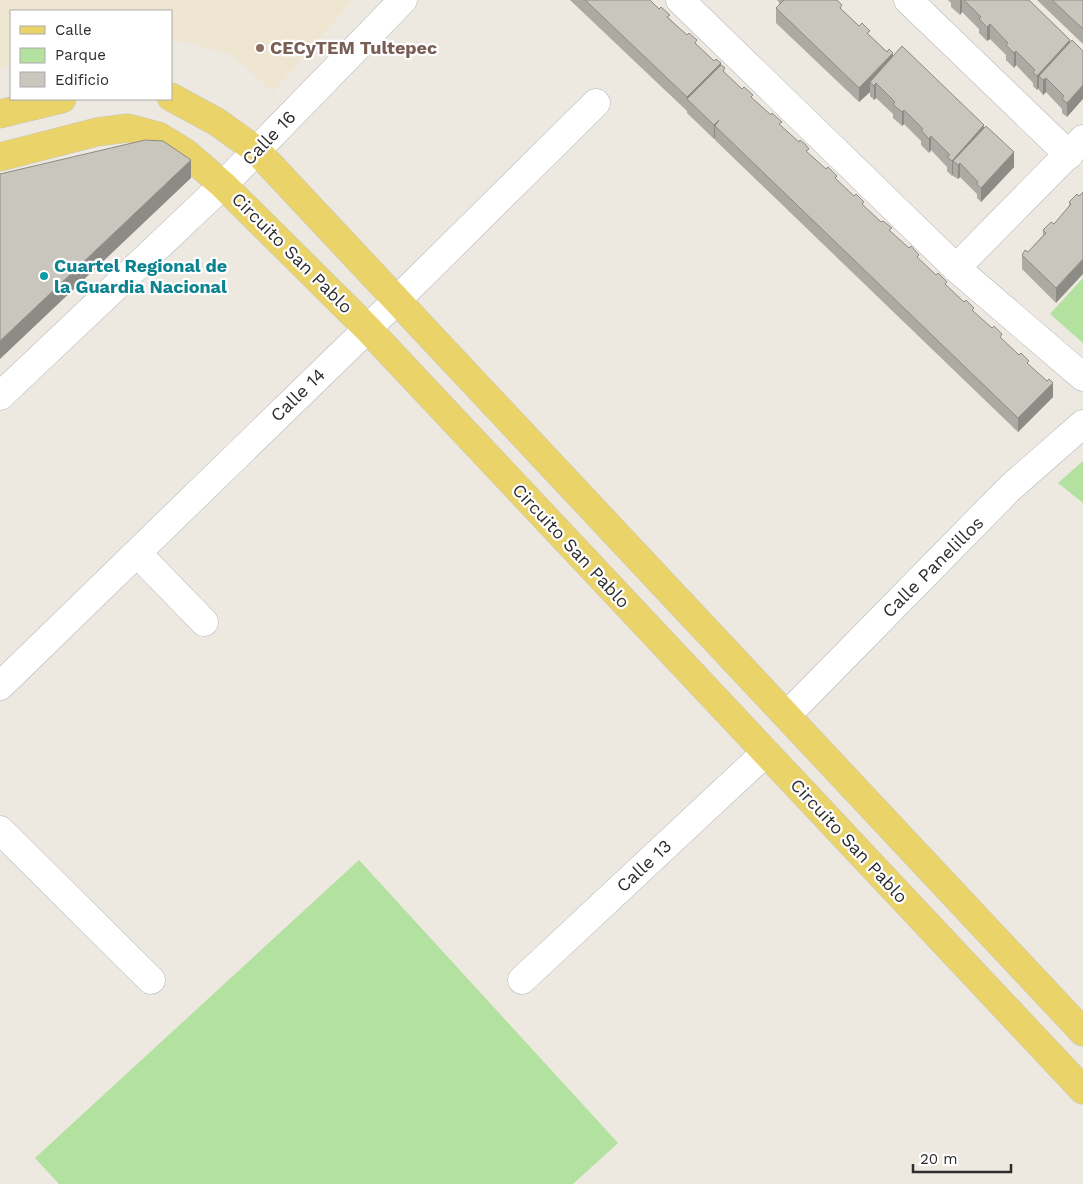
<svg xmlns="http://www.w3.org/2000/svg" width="1083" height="1184" font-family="'Work Sans',sans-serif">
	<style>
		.education { fill: #eee6d1 }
		.green { fill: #b2e1a0 }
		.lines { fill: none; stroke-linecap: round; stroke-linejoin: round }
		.minor-casing { stroke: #b3b5bf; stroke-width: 29 }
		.major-casing { stroke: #c8c8c8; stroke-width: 29 }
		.minor { stroke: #fff; stroke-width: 28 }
		.major { stroke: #ead368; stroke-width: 28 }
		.wall { fill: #adaaa3 }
		.shaded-wall { fill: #8d8b85 }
		.building { fill: #c9c6be; stroke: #8d8b85 }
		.education-dot { fill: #8d6e63; stroke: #fff; stroke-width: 2 }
		.culture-dot { fill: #0f9aa8; stroke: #fff; stroke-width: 2 }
		.labels { text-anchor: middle; stroke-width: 4.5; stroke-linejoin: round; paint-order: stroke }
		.education-label { font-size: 18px; font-weight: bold; fill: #785e54; stroke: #fff; text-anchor: start }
		.street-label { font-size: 18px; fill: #2d2d2d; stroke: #fff }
		.culture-label { font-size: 18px; font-weight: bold; fill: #0d838f; stroke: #fff; text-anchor: start }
	</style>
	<rect width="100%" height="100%" fill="#ede8e0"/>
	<polygon class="education" points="0,0 353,0 273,92 233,55 184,42 171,40 171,11 11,11 11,66 0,68"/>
	<g class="green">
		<polygon points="1083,278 1083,343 1050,314"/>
		<polygon points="1083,461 1083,503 1058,483"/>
		<polygon points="359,860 618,1143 573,1184 59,1184 35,1158"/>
	</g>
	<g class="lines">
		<defs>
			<g id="minor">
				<polyline points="680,0 956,268 1083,377"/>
				<polyline points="908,0 1069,155"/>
				<polyline points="956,268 1083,139"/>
				<polyline points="0,396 223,185 403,0"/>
				<polyline points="137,553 204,622"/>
				<polyline points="0,686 396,301 596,103"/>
				<polyline points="787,715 1010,488 1083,424"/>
				<polyline points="0,830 151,980"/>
				<polyline points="522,980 765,753"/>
			</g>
			<g id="major">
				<polyline points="171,97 217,122 256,150 1083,1032"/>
				<polyline points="0,114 62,99"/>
				<polyline points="0,157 97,132 128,128 158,136 186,153 223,185 367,328 1083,1090"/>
			</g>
		</defs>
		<use href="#minor" class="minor-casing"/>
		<use href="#major" class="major-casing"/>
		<use href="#minor" class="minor"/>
		<use href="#major" class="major"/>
	</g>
	<g class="wall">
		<polygon points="570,0 650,0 697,45 714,61 721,65 725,73 1029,365 1053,397 1018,432 715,140 715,138 714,139 687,113 687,111"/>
		<polygon points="777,0 837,0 842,10 887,52 893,56 984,128 1014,167 981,202 977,198 977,194 960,177 958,179 953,176 953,174 952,176 947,171 947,167 931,150 929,153 921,145 921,141 904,124 902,126 893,118 893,114 876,98 874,100 870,96 870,92 859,102 776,23 776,8 779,5 779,2"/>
		<polygon points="948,0 1029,0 1070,40 1067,117 1062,113 1062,109 1046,92 1043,95 1039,90 1039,88 1037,90 1033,86 1033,83 1016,65 1014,68 1006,60 1006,55 990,39 987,41 979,33 979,29 962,12 960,15 951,7 951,3"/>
		<polygon points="1037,0 1083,0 1083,44"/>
		<polygon points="1077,194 1056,303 1022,269 1022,255 1028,252 1043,235 1043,230 1054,224 1069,206 1069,202"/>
	</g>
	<g class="shaded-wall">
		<polygon points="960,0 962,0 962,12 960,15"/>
		<polygon points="990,24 990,39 987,41 987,27"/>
		<polygon points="1070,40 1070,55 1046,78 1046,92 1043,95 1043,80 1039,76 1039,88 1037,90 1037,76"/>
		<polygon points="1016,51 1016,65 1014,68 1014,53"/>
		<polygon points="893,53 893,68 876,83 876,98 874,100 874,86 870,82 870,92 859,102 859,88"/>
		<polygon points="721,63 721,77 687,99 687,112 687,97"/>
		<polygon points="1083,85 1083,99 1067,117 1067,103"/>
		<polygon points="904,110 904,124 902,126 902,112"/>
		<polygon points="719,120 715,126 715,138 714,139 714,125"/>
		<polygon points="984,125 984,140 960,163 960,177 958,179 958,165 953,161 953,174 952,176 952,161"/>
		<polygon points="931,136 931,150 929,153 929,139"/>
		<polygon points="1014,152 1014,167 981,202 981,188"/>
		<polygon points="191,160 191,178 0,359 0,341"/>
		<polygon points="1083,259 1083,274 1056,303 1056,288"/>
		<polygon points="1053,383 1053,397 1018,432 1018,418"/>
	</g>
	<g class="building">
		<polygon points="585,0 650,0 659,9 661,7 670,15 667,17 687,35 689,33 697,40 695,43 714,61 716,59 721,63 687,97"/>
		<polygon points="784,0 837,0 842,5 840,8 859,26 862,23 870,31 867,33 887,52 889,49 893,53 859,88 776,8"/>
		<polygon points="964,0 1029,0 1070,40 1037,76 1033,72 1035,70 1016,51 1014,53 1006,45 1008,43 990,24 987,27 979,19 981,17"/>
		<polygon points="1052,0 1083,0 1083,29"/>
		<polygon points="1072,40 1083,51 1083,85 1067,103 1062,99 1064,96 1046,78 1043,80 1039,76"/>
		<polygon points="902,46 984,125 952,161 947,157 950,155 931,136 929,139 921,130 923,129 904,110 902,112 897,108 893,104 895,102 876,83 874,86 870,82"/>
		<polygon points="721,65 725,68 723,71 742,89 744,87 753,95 751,97 771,115 772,113 782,122 779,124 799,142 800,140 805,144 809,149 806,151 826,169 828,167 837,176 835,178 854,196 856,194 864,202 862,204 881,222 883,221 887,224 892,228 889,230 909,248 911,246 919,255 917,257 936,275 938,273 947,282 945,284 964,302 966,300 974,308 972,310 992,328 994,326 1002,334 1000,337 1019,355 1021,353 1029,361 1027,363 1047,381 1049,379 1053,383 1018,418 715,126 719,120 714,125 687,99"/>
		<polygon points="986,126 1014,152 981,188 977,184 978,182 960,163 958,165 953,161"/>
		<polygon points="145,140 163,141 191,160 0,341 0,174"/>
		<polygon points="1083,192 1083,259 1056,288 1022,255 1025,250 1028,252 1046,233 1043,230 1051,222 1054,224 1071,204 1069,202 1077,194 1079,196"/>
	</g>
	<circle class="education-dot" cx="260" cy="48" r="5"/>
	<circle class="culture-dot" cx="44" cy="276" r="5"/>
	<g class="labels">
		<g class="education-label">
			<text x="270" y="54">CECyTEM Tultepec</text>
		</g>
		<g class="street-label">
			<text transform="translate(269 138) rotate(-46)" y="6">Calle 16</text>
			<text transform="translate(292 253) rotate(45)" y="6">Circuito San Pablo</text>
			<text transform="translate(298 395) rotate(-44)" y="6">Calle 14</text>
			<text transform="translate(571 546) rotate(47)" y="6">Circuito San Pablo</text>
			<text transform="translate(933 567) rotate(-45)" y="6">Calle Panelillos</text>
			<text transform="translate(849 841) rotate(47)" y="6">Circuito San Pablo</text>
			<text transform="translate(644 866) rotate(-43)" y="6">Calle 13</text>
		</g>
		<g class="culture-label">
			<text x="54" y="272">Cuartel Regional de<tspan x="54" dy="21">la Guardia Nacional</tspan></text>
		</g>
	</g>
	<rect x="10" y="10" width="162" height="90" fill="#ffffff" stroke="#ababab"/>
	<rect x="20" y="26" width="25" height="8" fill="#ead368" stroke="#ababab"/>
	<text x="55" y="35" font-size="15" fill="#2d2d2d">Calle</text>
	<rect x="20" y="48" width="25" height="15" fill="#b2e1a0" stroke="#ababab"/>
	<text x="55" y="60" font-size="15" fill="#2d2d2d">Parque</text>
	<rect x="20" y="72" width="25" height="15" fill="#c9c6be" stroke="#ababab"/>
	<text x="55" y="85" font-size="15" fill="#2d2d2d">Edificio</text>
	<path d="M913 1164v8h98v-8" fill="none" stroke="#2d2d2d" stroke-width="2.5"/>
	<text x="920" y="1164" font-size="15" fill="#2d2d2d" stroke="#ffffff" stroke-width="4" paint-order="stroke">20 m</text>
</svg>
